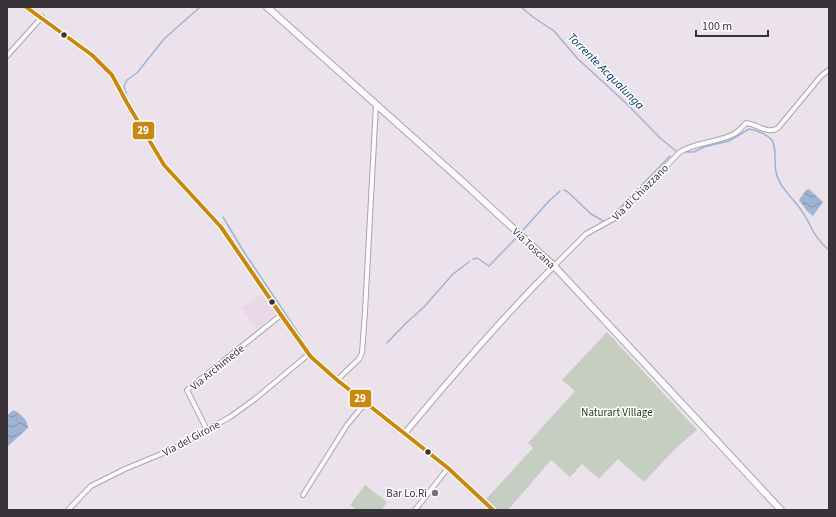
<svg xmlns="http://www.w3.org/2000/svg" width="836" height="517" font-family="'Source Sans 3',sans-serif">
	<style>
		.built { fill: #ead8e9 }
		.park { fill: #c6cec1 }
		.water { fill: url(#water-waves) }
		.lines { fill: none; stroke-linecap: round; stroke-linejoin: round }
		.stream { stroke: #9fb4d4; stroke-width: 1.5 }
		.minor-casing { stroke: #aba4ab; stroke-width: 6 }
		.tertiary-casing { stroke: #aba4ab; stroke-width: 7 }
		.primary-casing { stroke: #aba4ab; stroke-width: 8 }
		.minor { stroke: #fcfbfc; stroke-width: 4 }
		.tertiary { stroke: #fcfbfc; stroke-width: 5 }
		.primary { stroke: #fcfbfc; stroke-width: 6 }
		.bus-1-casing { stroke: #fff; stroke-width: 7 }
		.bus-1 { stroke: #c8890e; stroke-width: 4 }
		.bus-dot { fill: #3a3239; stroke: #fff; stroke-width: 1.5 }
		.poi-dot { fill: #787078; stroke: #fff; stroke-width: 1.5 }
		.labels { text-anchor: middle; stroke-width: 3; stroke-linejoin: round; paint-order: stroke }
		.street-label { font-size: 11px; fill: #3a3239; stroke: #fff }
		.park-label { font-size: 11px; fill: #1a380a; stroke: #fff }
		.poi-label { font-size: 11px; fill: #3a3239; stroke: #fff; text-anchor: end }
		.water-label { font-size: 12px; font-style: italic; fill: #013768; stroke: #fff }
		.line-badge { stroke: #fff; stroke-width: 1.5 }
		.badge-label { font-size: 11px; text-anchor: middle; font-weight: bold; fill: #fff }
	</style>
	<defs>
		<pattern id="water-waves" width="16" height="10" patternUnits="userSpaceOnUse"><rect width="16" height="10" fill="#9fb4d4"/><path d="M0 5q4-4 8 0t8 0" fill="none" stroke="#8393ad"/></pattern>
	</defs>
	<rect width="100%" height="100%" fill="#ece2ec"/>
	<polygon class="built" points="262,294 274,313 274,316 257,329 241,308"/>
	<g class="park">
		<polygon points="607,332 697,430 676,448 644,482 618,459 599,479 582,464 570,477 551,460 508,510 496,510 486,499 533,448 528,443 575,391 562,380"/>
		<polygon points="365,485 387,502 381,510 357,510 350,505"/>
	</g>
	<g class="water">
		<polygon points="809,189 823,202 813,216 807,211 799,200 806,190"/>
		<path d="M 13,410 C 20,413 28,420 28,428 L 7,447 L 7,416 Z"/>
	</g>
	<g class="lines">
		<g class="stream">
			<polyline points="521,7 533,17 554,31 578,59 628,105 660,138 676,151"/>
			<polyline points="127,97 124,86 127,80 137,73 164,39 200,7"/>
			<path d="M 687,152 L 694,152 L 704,147 L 729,141 L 749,129 C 756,130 766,134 771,139 C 777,145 774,163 776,172 C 779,187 793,198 801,210 C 812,225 812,236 829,250"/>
			<polyline points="564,190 568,192 591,214 605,222"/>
			<polyline points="223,217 244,252 301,337"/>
			<polyline points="608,220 670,156"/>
			<polyline points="523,230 550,200 560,191"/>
			<polyline points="473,259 477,258 489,266 517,237"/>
			<polyline points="387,343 406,323 424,307 453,274 469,262"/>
		</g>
		<defs>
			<g id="minor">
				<polyline points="7,56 42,17"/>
				<path d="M 554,266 L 586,234 L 615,218 L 680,152 C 696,142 717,143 734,134 C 739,131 742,127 746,123 C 757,124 768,135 778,128 L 821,76 L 829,70"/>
				<polyline points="337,380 359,359 362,353 365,312 376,104"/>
				<polyline points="207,430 187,390 281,315"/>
				<polyline points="303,495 347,425 366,402"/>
				<polyline points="68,510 91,486 125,469 173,449 230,417 255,399 309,354"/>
				<polyline points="415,510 448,468"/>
			</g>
			<g id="tertiary">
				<polyline points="26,7 92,55 112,75 127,103 164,165 221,227 281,315 311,357 337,380 448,468 493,510"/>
				<path d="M 405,433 C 453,375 501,319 554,266"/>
			</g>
			<polyline id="primary" points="267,7 463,182 554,266 781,510"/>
		</defs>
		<use href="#minor" class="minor-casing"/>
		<use href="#tertiary" class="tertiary-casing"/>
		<use href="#primary" class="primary-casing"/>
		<use href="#minor" class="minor"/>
		<use href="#tertiary" class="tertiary"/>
		<use href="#primary" class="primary"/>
		<defs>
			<polyline id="bus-1" points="26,7 92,55 112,75 127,103 164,165 221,227 281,315 311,357 337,380 448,468 493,510"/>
		</defs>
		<use href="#bus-1" class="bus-1-casing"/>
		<use href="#bus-1" class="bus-1"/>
	</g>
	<g class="bus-dot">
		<circle cx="64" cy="35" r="3.5"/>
		<circle cx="272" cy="302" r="3.5"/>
		<circle cx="428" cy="452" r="3.5"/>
	</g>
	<circle class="poi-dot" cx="435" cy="493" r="4"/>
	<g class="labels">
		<g class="street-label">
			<text transform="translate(640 192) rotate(-45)" y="4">Via di Chiazzano</text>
			<text transform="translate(534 248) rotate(43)" y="4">Via Toscana</text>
			<text transform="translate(217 367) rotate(-39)" y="4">Via Archimede</text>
			<text transform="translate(191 438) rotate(-28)" y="4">Via del Girone</text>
		</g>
		<g class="park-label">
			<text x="617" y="416">Naturart Village</text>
		</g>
		<g class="poi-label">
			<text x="427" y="497">Bar Lo.Ri</text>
		</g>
		<g class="water-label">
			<text transform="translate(606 71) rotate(45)" y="4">Torrente Acqualunga</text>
		</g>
	</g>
	<g class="line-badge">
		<rect x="132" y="121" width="23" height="19" rx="4" fill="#c8890e"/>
		<rect x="349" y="389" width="23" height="19" rx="4" fill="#c8890e"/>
	</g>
	<g class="badge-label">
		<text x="143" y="134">29</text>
		<text x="360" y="402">29</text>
	</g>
	<rect width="836" height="517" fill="none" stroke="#3a3239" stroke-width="16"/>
	<path d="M696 30v6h72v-6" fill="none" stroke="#3a3239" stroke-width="2"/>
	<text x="702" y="30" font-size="12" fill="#3a3239" stroke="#ffffff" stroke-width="3" paint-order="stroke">100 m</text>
</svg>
